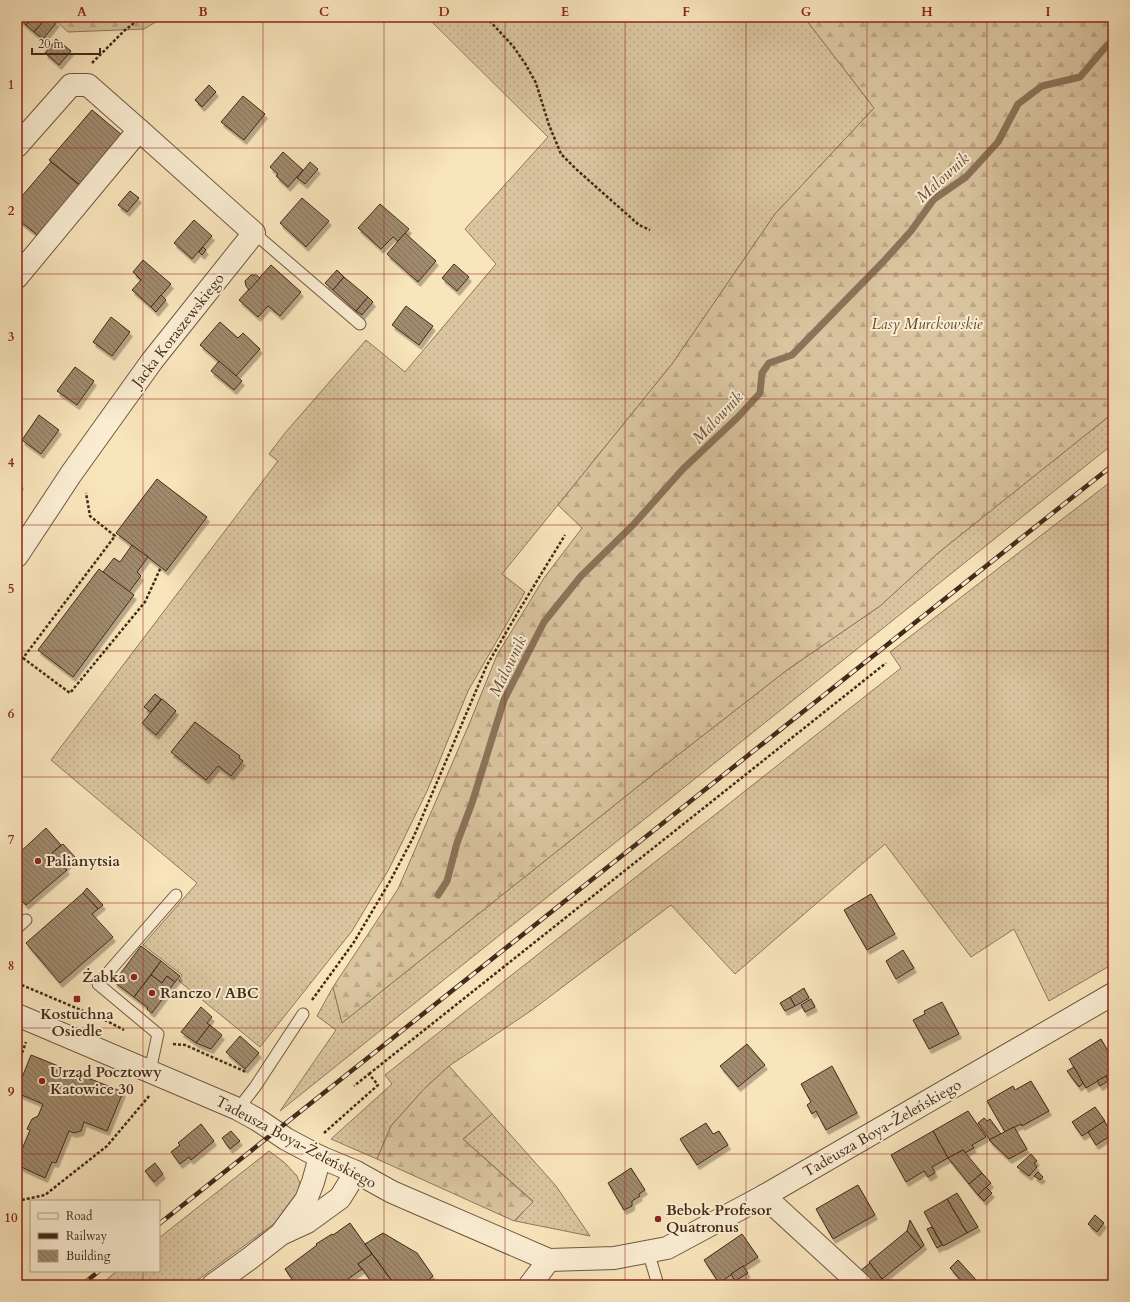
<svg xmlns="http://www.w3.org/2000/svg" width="1130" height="1302" font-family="Cardo,serif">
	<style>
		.grass { fill: url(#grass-dots); stroke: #8e785c }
		.forest { fill: url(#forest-firs); stroke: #8e785c }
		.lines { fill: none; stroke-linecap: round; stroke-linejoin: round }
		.stream { stroke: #8b745a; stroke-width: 7 }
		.building { fill: url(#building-back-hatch); stroke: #422a19; filter: url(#shadow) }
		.service-casing { stroke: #705942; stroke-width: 13 }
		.minor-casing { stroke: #705942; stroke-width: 24 }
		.tertiary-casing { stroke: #705942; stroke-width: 24 }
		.path { stroke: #422a19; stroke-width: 2.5; stroke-dasharray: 3 2; stroke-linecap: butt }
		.service { stroke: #fbeed3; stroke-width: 11 }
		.minor { stroke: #fbeed3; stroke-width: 22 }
		.tertiary { stroke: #fbeed3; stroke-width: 22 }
		.rail-casing { stroke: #422a19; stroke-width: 4.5 }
		.rail { stroke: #fbeed3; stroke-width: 3; stroke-dasharray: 9; stroke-linecap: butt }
		.grid { fill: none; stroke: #8f2418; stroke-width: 1; stroke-opacity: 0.55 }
		.poi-dot { fill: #8f2418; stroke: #fbeed3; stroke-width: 1.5 }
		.labels { text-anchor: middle; stroke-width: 4; stroke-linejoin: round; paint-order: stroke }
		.park-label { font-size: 15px; font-style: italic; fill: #604934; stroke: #fbeed3 }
		.street-label { font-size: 15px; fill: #422a19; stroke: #fbeed3 }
		.poi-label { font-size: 15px; font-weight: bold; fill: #422a19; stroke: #fbeed3; text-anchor: start }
		.water-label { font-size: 16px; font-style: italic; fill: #664f39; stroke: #fbeed3 }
		.neatline { fill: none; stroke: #8f2418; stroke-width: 1.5 }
		.grid-label { font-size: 13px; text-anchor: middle; font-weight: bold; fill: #8f2418 }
	</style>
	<defs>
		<pattern id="grass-dots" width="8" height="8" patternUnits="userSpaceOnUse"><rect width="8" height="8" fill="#dac5a0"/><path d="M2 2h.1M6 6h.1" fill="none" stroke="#bca989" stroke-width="1.8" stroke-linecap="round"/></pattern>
		<pattern id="forest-firs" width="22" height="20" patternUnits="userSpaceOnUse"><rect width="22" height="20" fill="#dac5a0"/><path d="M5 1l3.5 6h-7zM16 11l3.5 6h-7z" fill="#bca989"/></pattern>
		<pattern id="building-back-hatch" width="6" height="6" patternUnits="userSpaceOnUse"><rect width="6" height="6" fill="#a18b6e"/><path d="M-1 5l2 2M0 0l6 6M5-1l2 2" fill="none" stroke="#85725a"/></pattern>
		<filter id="shadow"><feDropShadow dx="2.5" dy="4.5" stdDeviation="0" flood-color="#0004"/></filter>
	</defs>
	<rect width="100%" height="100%" fill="#f9e5bc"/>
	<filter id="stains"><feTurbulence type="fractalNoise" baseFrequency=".005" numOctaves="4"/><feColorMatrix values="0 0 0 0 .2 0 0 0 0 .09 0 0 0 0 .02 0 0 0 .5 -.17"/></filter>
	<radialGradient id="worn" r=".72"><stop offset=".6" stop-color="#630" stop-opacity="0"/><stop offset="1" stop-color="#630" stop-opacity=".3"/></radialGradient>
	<g class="grass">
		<polygon points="427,17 804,17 874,108 775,214 672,364 502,574 525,592 468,691 428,789 389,869 352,931 260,1047 179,981 182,975 143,945 197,883 51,760 278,461 269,454 285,433 366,340 405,372 496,264 465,229 548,137"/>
		<polygon points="1113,413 1113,444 280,1111 336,1030 317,1016 333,987 342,1023 656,772 787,670 880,606 938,553"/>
		<polygon points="1113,480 1113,964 1049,1001 1014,929 971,957 885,844 735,974 671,905 532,1010 449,1066 424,1089 391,1126 377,1159 331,1139 392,1084 385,1075 901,668 890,652"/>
		<polygon points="492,1114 556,1186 590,1236 515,1221 533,1201 463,1139"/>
		<polygon points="269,1151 285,1163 297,1176 303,1191 275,1223 191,1285 100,1285 117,1271 159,1271 159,1238"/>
	</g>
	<g class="forest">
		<polygon points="52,17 164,17 144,29 68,32"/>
		<polygon points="804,17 1113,17 1113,413 938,553 880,606 787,670 656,772 342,1023 333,987 398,889 470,722 497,655 544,578 582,528 558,505 672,364 775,214 874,108"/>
		<polygon points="449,1066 492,1114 463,1139 533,1202 514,1221 377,1159 391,1126 424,1089"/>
	</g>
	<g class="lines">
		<polyline class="stream" points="438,895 447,881 457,843 472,803 504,700 544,622 581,576 633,525 683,469 738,417 760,393 762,373 769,363 792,355 883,262 911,231 934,199 966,177 998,142 1018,104 1042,86 1080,77 1102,51 1113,40"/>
	</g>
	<g class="building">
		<polygon points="17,17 33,17 26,25"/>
		<polygon points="33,17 47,17 34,32 26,25"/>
		<polygon points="47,17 51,17 57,22 43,39 34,32"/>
		<polygon points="56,39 71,51 59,65 45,53"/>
		<polygon points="209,85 216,92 202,107 195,100"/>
		<polygon points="243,96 265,114 244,140 221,122"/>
		<polygon points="92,110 122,135 80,185 49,160"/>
		<polygon points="283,152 303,170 288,187 276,176 278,174 270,167"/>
		<polygon points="51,162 82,187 40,237 17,219 17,202"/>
		<polygon points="310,162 318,169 305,184 297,178"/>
		<polygon points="130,191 139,198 127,212 118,205"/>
		<polygon points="302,198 329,221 306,247 280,223"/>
		<polygon points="380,204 409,229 398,241 393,237 381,249 358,228"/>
		<polygon points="194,220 212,236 192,259 174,243"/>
		<polygon points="405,233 436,261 418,282 387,254"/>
		<polygon points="203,247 206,250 202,255 199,252"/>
		<polygon points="143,260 171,284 151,307 132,290 141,280 133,272"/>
		<polygon points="454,264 469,277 457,291 442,278"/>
		<polygon points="271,265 301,292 280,316 268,306 258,317 239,300"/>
		<polygon points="337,270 344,277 333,290 325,283"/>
		<polygon points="251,275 256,275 260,278 249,290 246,286 245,281"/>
		<polygon points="344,277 368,297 356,311 333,290"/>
		<polygon points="161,295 166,300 156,312 151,307"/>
		<polygon points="368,297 373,302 362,315 356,311"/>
		<polygon points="406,306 433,326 419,345 392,325"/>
		<polygon points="111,317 130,332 112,356 93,342"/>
		<polygon points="220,322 238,338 243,333 260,349 236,376 200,345"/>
		<polygon points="219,361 242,381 234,390 211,371"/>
		<polygon points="75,367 94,381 77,405 57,391"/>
		<polygon points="39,415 59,430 41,454 22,440"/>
		<polygon points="157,479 207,517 166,571 116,533"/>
		<polygon points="17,481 21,484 17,490"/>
		<polygon points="132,545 148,557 137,572 141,576 129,592 103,572 114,558 120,562"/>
		<polygon points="99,569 134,595 73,677 38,650"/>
		<polygon points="155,694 161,699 151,712 144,707"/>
		<polygon points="162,699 176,711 156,735 142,723"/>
		<polygon points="195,722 240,756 239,758 243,761 231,776 218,766 206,780 171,752"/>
		<polygon points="46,828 61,845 52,853 67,870 26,905 17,895 17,855"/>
		<polygon points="63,844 75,857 65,867 52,853"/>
		<polygon points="87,888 103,905 98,909 83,893"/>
		<polygon points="83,893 98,909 92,914 113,937 60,983 26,943"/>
		<polygon points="871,894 895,934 867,950 844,910"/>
		<polygon points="141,946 161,961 134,997 114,982"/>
		<polygon points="903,950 914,968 896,979 886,961"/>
		<polygon points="161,961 180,976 175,982 167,976 162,983 151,975"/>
		<polygon points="151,975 162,983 167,976 175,982 152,1013 147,1009 148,1008 134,997"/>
		<polygon points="804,988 809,998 795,1006 790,997"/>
		<polygon points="790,997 795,1006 785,1011 780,1003"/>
		<polygon points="811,999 815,1007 805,1012 801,1005"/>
		<polygon points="942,1002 959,1034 929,1049 913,1020 925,1014 924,1011"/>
		<polygon points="201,1007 212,1017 207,1023 210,1025 196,1043 181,1032"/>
		<polygon points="210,1025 222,1035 211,1049 196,1043"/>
		<polygon points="240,1036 259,1053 245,1069 226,1052"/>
		<polygon points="1101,1039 1113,1060 1113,1072 1086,1088 1069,1059"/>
		<polygon points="747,1044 765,1065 738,1087 720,1066"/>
		<polygon points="31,1055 123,1092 107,1131 84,1122 81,1131 74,1133 69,1131 56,1163 52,1162 45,1178 17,1165 17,1161 30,1130 27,1129 32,1119 38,1116 43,1104 17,1093 17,1090"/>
		<polygon points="832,1066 857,1113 826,1130 816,1111 812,1114 807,1105 811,1102 801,1084"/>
		<polygon points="1074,1067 1083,1083 1079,1087 1067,1071"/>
		<polygon points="1106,1076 1108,1081 1100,1086 1097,1081"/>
		<polygon points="1031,1081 1049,1111 1022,1126 1021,1124 1005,1132 987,1101 1013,1086 1015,1090"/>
		<polygon points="1095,1107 1105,1121 1082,1136 1072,1122"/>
		<polygon points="968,1111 986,1137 972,1145 974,1148 965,1153 963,1150 948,1158 933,1131"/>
		<polygon points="984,1118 987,1121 990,1119 1001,1134 990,1140 978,1123"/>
		<polygon points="1104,1121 1113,1134 1096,1145 1088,1132"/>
		<polygon points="706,1123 713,1134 719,1131 728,1145 697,1165 680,1139"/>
		<polygon points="201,1124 214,1141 191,1160 189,1157 180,1164 171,1152 180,1145 178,1143"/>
		<polygon points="1014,1127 1027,1149 1009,1159 989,1140"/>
		<polygon points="231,1131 240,1141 230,1149 222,1138"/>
		<polygon points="933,1131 948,1158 932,1167 935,1173 928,1177 924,1171 906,1182 891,1155"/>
		<polygon points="963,1150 982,1173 969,1184 948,1158"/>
		<polygon points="1031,1154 1037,1161 1034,1163 1037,1167 1029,1176 1017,1167"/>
		<polygon points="155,1163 163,1174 154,1182 145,1171"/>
		<polygon points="631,1168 645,1190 639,1194 640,1196 632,1201 632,1206 624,1210 608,1183"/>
		<polygon points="1038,1172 1043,1177 1040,1180 1034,1176"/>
		<polygon points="982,1173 991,1183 978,1195 969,1184"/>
		<polygon points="858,1185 875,1215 833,1239 816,1209"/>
		<polygon points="986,1187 992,1193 984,1201 978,1195"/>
		<polygon points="957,1193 978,1227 967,1233 947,1199"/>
		<polygon points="947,1199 967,1233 943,1246 924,1212"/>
		<polygon points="1095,1215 1104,1223 1097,1232 1088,1224"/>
		<polygon points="910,1220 924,1245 921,1248 907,1231"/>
		<polygon points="350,1223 372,1254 358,1264 362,1269 348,1279 353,1285 296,1285 285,1269 317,1245 316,1244 332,1234 333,1235"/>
		<polygon points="932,1227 942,1245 937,1248 927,1229"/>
		<polygon points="907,1231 921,1248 882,1279 869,1262"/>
		<polygon points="383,1233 417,1253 433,1276 425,1283 426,1285 395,1285 365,1244"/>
		<polygon points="742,1234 758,1257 719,1283 704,1260"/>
		<polygon points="372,1254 395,1285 374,1285 362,1269 358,1264"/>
		<polygon points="958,1260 978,1282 974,1285 962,1285 963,1283 950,1268"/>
		<polygon points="870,1263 882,1279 874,1285 873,1285 860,1271"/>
		<polygon points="743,1266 748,1273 735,1281 731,1274"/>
	</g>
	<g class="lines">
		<defs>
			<g id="service">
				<polyline points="254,233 360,324"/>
				<polyline points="17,928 26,920"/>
				<polyline points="150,1071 158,1034 98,984 176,895"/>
				<polyline points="238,1109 255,1087 303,1014"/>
				<polyline points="648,1251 658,1285"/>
			</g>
			<g id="minor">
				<polyline points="17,146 71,85 88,85 139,130"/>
				<polyline points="17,277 139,130 254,233 152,361 71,474 17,556"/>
				<polyline points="764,1196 861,1285"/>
				<polyline points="283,1231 306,1200 313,1182 320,1157"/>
				<polyline points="213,1285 249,1259 281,1234 307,1222 340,1198 356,1172"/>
				<polyline points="530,1285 549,1260"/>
			</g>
			<polyline id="tertiary" points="17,1015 238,1109 258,1120 286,1139 320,1157 356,1172 392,1192 549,1260 614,1258 667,1248 764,1196 1113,994"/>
		</defs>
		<use href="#service" class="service-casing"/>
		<use href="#minor" class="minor-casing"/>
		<use href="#tertiary" class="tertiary-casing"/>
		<g class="path">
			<polyline points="486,17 513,46 526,65 536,83 549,125 561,154 576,169 639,225 650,230"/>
			<polyline points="92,63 125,30 142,17"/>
			<polyline points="17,654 23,658 115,536 90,516 86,493"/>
			<polyline points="23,658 70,693 145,602 161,567"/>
			<polyline points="17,983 107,1021 124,1030"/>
			<polyline points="312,1000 354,942 389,883 414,836 487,665 521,607 565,535"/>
			<polyline points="173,1044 185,1045 246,1072"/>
			<polyline points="17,1067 26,1042"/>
			<polyline points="369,1074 886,663"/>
			<polyline points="324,1133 378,1085 369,1074 354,1086"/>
			<polyline points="17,1201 45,1195 107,1146 150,1095"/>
		</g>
		<use href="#service" class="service"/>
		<use href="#minor" class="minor"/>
		<use href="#tertiary" class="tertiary"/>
		<defs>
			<g id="rail">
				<polyline points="159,1224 1113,465"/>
				<polyline points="82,1285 99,1271"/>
			</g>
		</defs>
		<use href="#rail" class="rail-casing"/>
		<use href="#rail" class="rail"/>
	</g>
	<path class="grid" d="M 143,17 L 143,1201M 263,17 L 263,1285M 384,17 L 384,1285M 505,17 L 505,1285M 625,17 L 625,1285M 746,17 L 746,1285M 867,17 L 867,1285M 987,17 L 987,1285M 17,148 L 1113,148M 17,274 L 1113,274M 17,399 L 1113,399M 17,525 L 1113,525M 17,651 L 1113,651M 17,777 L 1113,777M 17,903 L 1113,903M 17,1028 L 1113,1028M 17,1154 L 1113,1154M 143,1271 L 143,1285"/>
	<g class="poi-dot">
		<circle cx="38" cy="861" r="4"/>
		<circle cx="134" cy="977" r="4"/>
		<circle cx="152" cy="993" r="4"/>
		<rect x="73" y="995" width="8" height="8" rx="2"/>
		<circle cx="42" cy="1081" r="4"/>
		<circle cx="658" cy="1219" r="4"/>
	</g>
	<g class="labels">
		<g class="park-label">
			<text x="927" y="329">Lasy Murckowskie</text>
		</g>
		<g class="street-label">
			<text transform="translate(178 330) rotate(-52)" y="5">Jacka Koraszewskiego</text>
			<text transform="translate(882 1128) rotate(-30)" y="5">Tadeusza Boya-Żeleńskiego</text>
			<text transform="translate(296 1142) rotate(28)" y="5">Tadeusza Boya-Żeleńskiego</text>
		</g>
		<g class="poi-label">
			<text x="46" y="866">Palianytsia</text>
			<text x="126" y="982" text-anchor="end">Żabka</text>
			<text x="160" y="998">Ranczo / ABC</text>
			<text x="77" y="1019" text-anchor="middle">Kostuchna<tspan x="77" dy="17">Osiedle</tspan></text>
			<text x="50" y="1077">Urząd Pocztowy<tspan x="50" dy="17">Katowice 30</tspan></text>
			<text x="666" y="1215">Bebok Profesor<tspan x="666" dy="17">Quatronus</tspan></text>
		</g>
		<g class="water-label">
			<text transform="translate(942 177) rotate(-42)" y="6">Malownik</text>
			<text transform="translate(717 417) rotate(-46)" y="6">Malownik</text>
			<text transform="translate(507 666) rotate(-64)" y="6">Malownik</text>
		</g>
	</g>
	<rect width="1130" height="1302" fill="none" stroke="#f9e5bc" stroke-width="44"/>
	<rect x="30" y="1200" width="130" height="72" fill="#fbeed3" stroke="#b1a089"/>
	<rect x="38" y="1213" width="20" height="6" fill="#fbeed3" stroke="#b1a089"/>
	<text x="66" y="1220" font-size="12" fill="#422a19">Road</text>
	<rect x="38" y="1233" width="20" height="6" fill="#422a19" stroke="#b1a089"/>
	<text x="66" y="1240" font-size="12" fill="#422a19">Railway</text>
	<rect x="38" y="1250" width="20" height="12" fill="url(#building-back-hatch)" stroke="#b1a089"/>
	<text x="66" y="1260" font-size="12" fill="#422a19">Building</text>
	<path d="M32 48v6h68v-6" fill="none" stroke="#422a19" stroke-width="2"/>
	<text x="38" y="48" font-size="12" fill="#422a19" stroke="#fbeed3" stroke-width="3" paint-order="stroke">20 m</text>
	<rect x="22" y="22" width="1086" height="1258" class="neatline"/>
	<g class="grid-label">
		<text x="82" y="16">A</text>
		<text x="203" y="16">B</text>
		<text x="324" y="16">C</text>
		<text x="444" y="16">D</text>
		<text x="565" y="16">E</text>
		<text x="686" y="16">F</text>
		<text x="806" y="16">G</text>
		<text x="927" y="16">H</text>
		<text x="1048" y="16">I</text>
		<text x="11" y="89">1</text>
		<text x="11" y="215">2</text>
		<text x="11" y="341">3</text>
		<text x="11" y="467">4</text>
		<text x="11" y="593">5</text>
		<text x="11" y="718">6</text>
		<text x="11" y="844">7</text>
		<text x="11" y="970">8</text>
		<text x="11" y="1096">9</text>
		<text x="11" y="1222">10</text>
	</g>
	<rect width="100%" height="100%" filter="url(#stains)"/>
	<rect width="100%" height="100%" fill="url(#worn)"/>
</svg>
